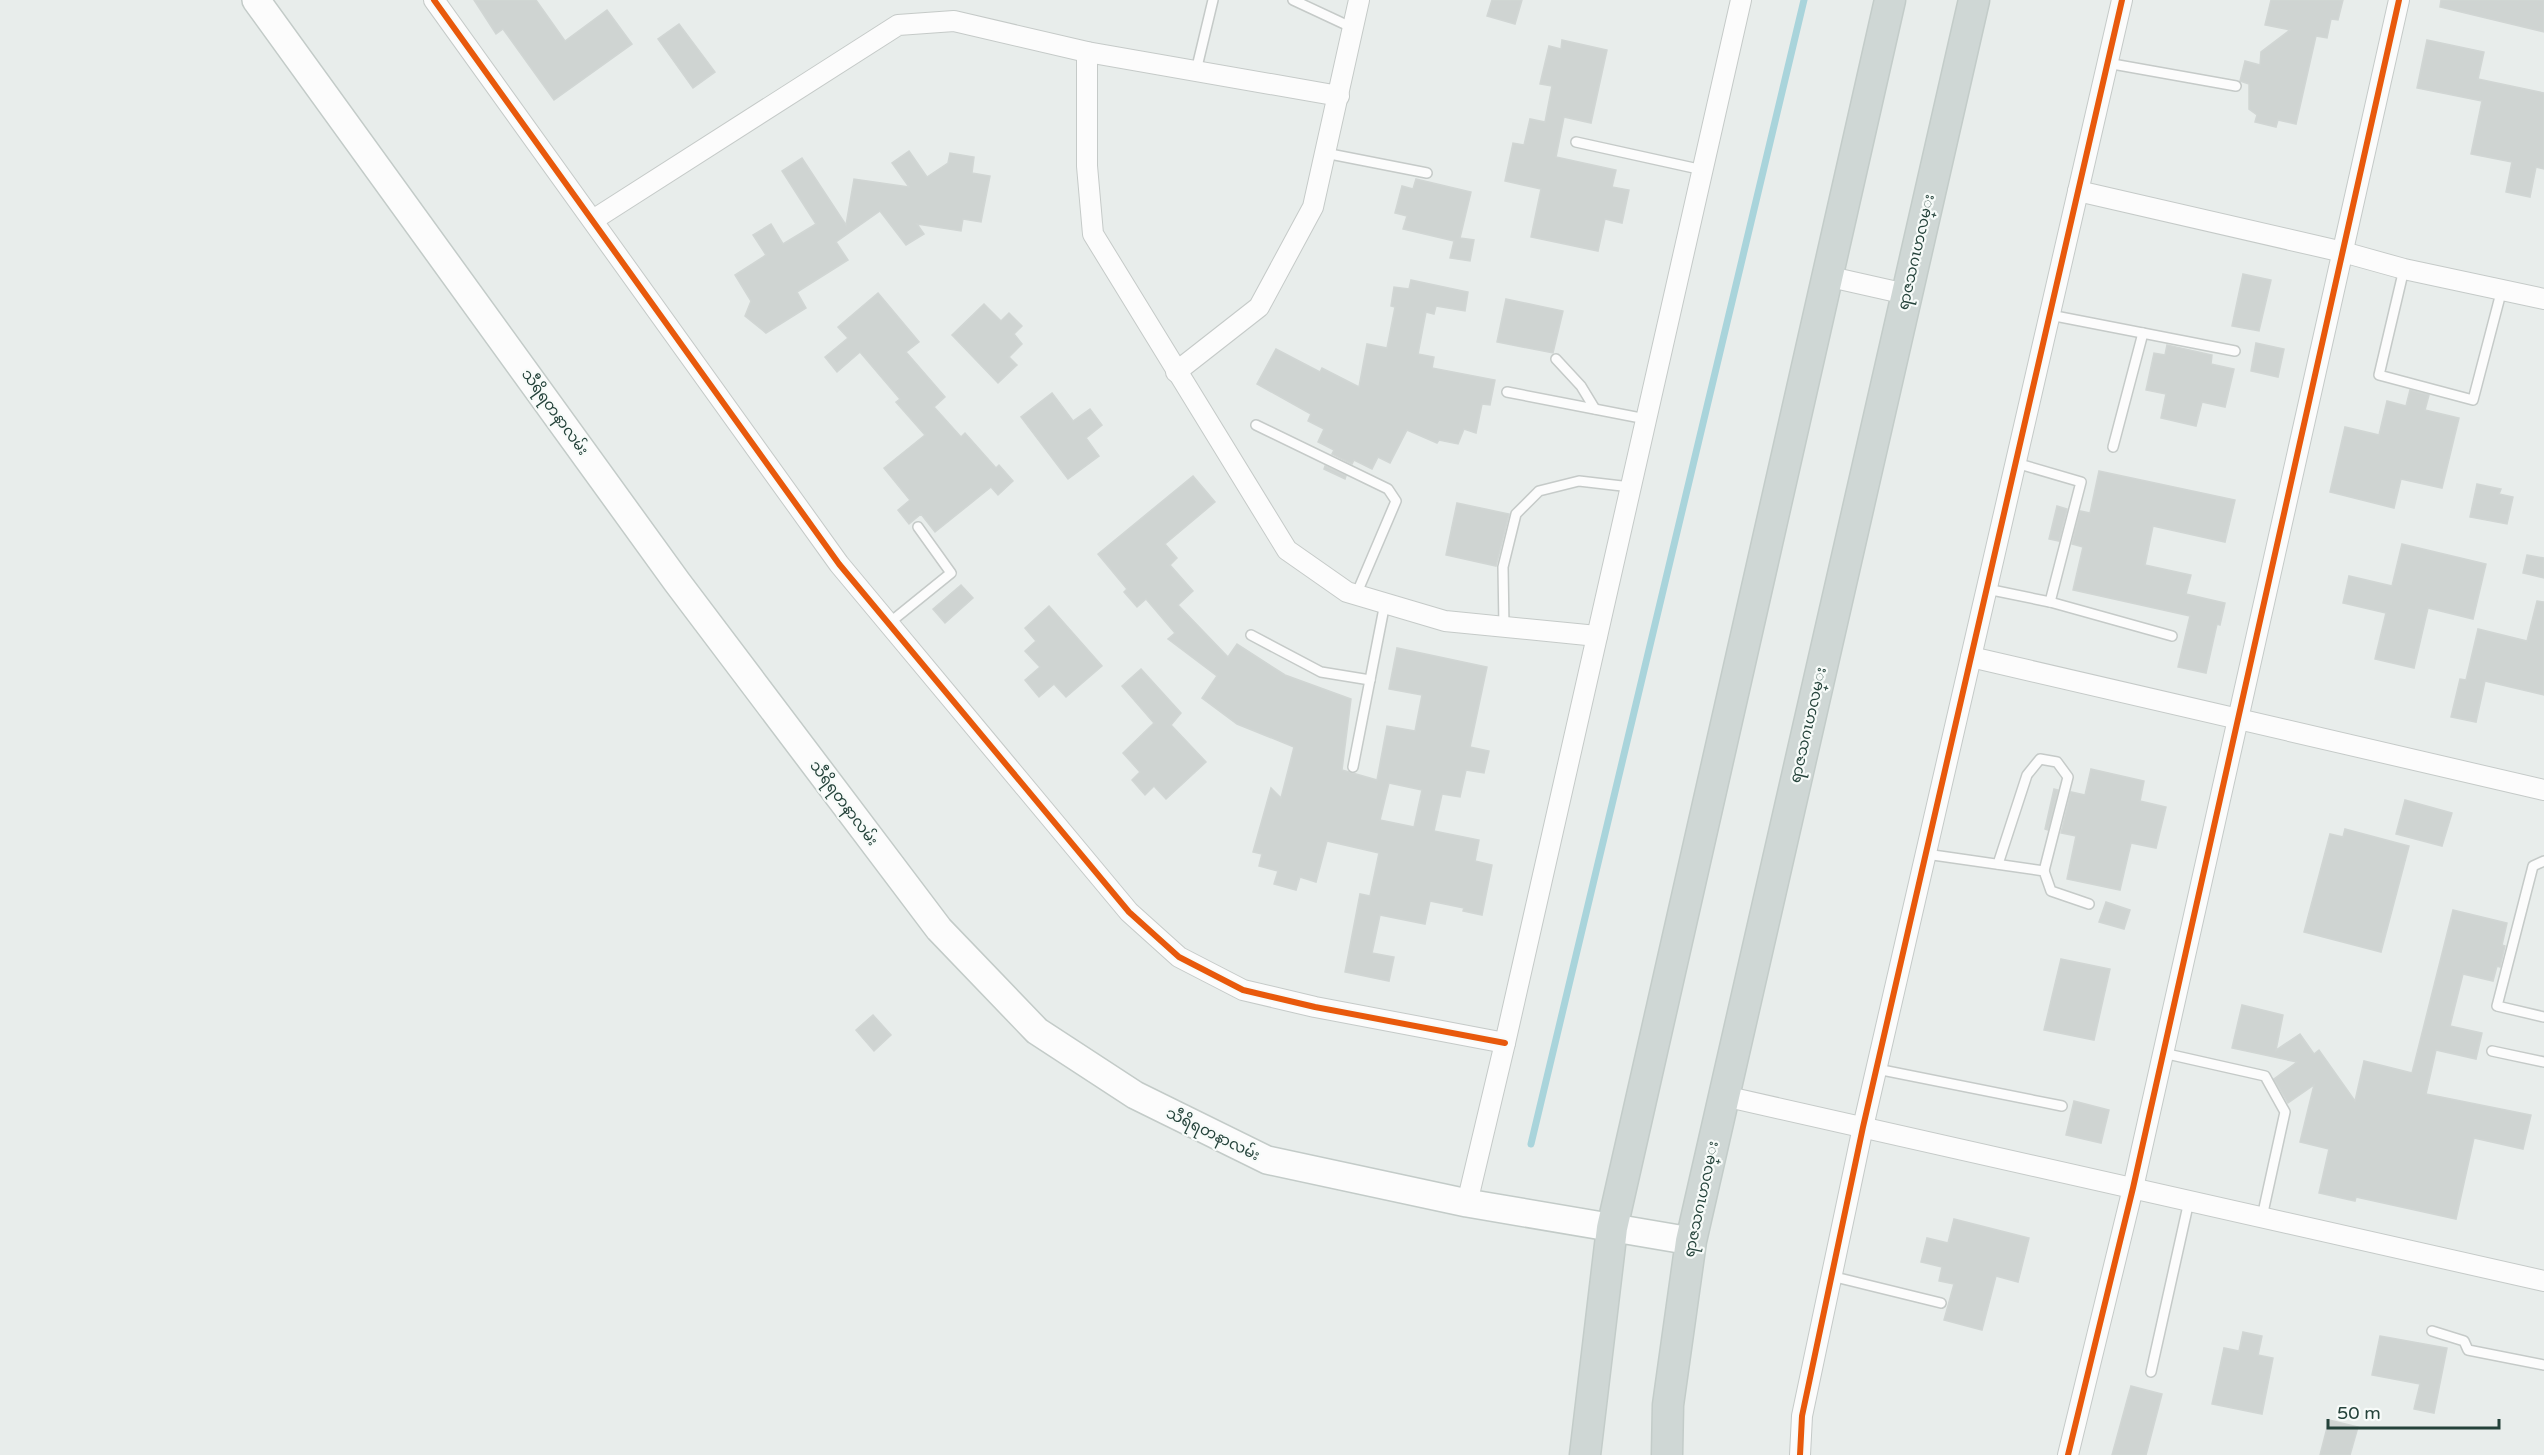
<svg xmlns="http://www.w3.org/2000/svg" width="2544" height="1455" font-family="'Varela Round','Noto Sans Myanmar',sans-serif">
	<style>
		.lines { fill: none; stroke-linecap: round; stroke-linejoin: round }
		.stream { stroke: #a9d4db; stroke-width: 7 }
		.building { fill: #cfd4d2; stroke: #d1d6d4; stroke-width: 1.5; fill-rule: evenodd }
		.service-casing { stroke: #c5cac8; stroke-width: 12 }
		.minor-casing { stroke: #c5cac8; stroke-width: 22 }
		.secondary-casing { stroke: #c3cbc8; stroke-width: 30 }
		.primary-casing { stroke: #c3ccc9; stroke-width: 33 }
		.service { stroke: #fcfcfc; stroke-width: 9 }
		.minor { stroke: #fcfcfc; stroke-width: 20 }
		.secondary { stroke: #fcfcfc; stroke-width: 27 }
		.primary { stroke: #cfd7d5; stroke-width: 30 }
		.cycleway-casing { stroke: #f7fbf9; stroke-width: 10 }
		.cycleway { stroke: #e8590c; stroke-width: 6 }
		.labels { text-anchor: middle; stroke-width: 4.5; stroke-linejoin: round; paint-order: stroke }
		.street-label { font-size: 15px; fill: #24423a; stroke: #f7fbf9 }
	</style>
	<rect width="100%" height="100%" fill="#e8edeb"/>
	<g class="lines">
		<polyline class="stream" points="1531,1144 1804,0"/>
	</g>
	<g class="building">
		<polygon points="474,0 536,0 565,41 607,10 632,44 554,100 503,29 496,34"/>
		<polygon points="1492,0 1522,0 1515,24 1487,16"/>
		<polygon points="2271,0 2343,0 2338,20 2331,19 2327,38 2316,36 2296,124 2278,120 2276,127 2255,122 2257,115 2249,109 2249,84 2240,81 2245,61 2260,65 2261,52 2290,30 2265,25"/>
		<polygon points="2441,0 2544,0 2544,32 2440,7"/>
		<polygon points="679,24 715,72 693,88 658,39"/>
		<polygon points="1562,40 1607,50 1591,123 1564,117 1556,157 1616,170 1612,187 1629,190 1622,223 1605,219 1598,251 1531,237 1541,189 1505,181 1513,143 1524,145 1530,119 1545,122 1552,86 1540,84 1549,46 1561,49"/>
		<polygon points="2427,40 2484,52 2478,79 2544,93 2544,169 2536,167 2530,197 2506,192 2512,162 2471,154 2482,101 2417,88"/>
		<polygon points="909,151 927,177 948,163 950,153 974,157 972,173 990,176 981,222 963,219 961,231 917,224 924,234 906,245 880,211 836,242 848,260 797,292 806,308 766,333 745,316 751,301 735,275 766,255 753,235 771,224 783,244 816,224 782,171 802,158 846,225 854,179 909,187 892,163"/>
		<polygon points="1416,179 1471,192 1460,238 1474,240 1470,261 1450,258 1454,241 1403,229 1407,216 1395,213 1402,186 1413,189"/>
		<polygon points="2243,274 2271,280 2259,331 2232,326"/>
		<polygon points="1411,280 1468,292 1465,311 1436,306 1434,314 1426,312 1418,354 1434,357 1432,368 1495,380 1490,405 1482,404 1476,433 1464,429 1458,444 1439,440 1437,443 1407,430 1390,463 1378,457 1372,469 1354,460 1352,464 1332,454 1334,450 1318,442 1324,429 1308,421 1311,414 1257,384 1276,349 1320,372 1322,368 1359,387 1367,344 1387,348 1395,307 1391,306 1394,287 1409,289"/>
		<polygon points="878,293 919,342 906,352 945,397 934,407 961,437 965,433 996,468 999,465 1013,481 998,495 991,487 935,532 921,514 909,524 898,510 910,500 884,468 925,435 896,402 900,399 860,352 837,372 825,357 848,338 838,327"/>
		<polygon points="1506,299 1563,311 1553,353 1497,342"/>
		<polygon points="984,304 1001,321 1009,313 1022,326 1014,334 1022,344 1009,357 1017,365 998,383 952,335"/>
		<polygon points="2256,343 2284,349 2278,377 2251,371"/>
		<polygon points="2167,345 2212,355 2211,364 2234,369 2225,407 2202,402 2196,426 2161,418 2166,394 2146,390 2154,353 2165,355"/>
		<polygon points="2410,390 2429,395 2425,410 2459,418 2442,488 2401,479 2394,508 2330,492 2345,427 2379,435 2387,401 2406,406"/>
		<polygon points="1052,393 1073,421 1090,409 1102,425 1086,438 1099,456 1068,479 1021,417"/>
		<polygon points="1325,466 1346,476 1345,479 1324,469"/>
		<polygon points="2099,471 2235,500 2225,542 2153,526 2145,565 2191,575 2186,594 2225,603 2220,625 2217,624 2206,673 2178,667 2190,616 2073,590 2083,547 2072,544 2080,511 2090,513"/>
		<path d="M 1193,476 L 1215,502 L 1165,544 L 1177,558 L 1170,565 L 1193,591 L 1178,605 L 1228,657 L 1237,644 L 1285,675 L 1351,699 L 1342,770 L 1377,780 L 1387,726 L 1415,731 L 1422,695 L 1389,689 L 1397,648 L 1487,667 L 1470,747 L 1489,751 L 1484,773 L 1466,770 L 1460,797 L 1442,794 L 1434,831 L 1479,840 L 1475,861 L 1492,865 L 1482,915 L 1463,911 L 1464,908 L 1430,901 L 1425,924 L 1380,915 L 1372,953 L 1394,957 L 1389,981 L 1345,972 L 1360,894 L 1370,896 L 1379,853 L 1327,841 L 1316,882 L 1300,877 L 1296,890 L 1274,884 L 1278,871 L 1259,866 L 1262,854 L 1253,852 L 1271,788 L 1281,798 L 1294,747 L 1237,724 L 1202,698 L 1217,676 L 1168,639 L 1175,633 L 1146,599 L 1137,607 L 1124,592 L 1127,589 L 1098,554 ZM 1389,783 L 1422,790 L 1414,827 L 1380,820 Z"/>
		<polygon points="2477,484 2501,489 2499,494 2513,497 2507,524 2470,517"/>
		<polygon points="1457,503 1509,514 1496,566 1446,555"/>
		<polygon points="2057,506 2067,509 2059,541 2049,539"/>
		<polygon points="2402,544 2486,564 2473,619 2428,608 2414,668 2375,659 2386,613 2343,603 2349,576 2392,586"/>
		<polygon points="2527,555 2544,558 2544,578 2523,573"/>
		<polygon points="961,585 973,598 945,623 933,609"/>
		<polygon points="2537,601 2544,602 2544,695 2485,681 2476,722 2451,717 2460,679 2466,680 2478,629 2527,641"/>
		<polygon points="1049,606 1102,666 1066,697 1054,684 1039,697 1025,680 1040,667 1025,651 1036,641 1025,628"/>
		<polygon points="1141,669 1181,713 1171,725 1206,762 1166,799 1154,786 1145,795 1132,780 1140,772 1123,753 1154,723 1122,686"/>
		<polygon points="2091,769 2144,781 2140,801 2166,807 2156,848 2131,843 2120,890 2067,879 2076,836 2061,833 2071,792 2085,795"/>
		<polygon points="2054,789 2058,790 2048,830 2045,829"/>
		<polygon points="2405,800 2452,813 2442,846 2396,834"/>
		<polygon points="2345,829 2409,846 2381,952 2304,932 2330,834 2343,837"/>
		<polygon points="2106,902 2130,910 2124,929 2099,922"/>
		<polygon points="2453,910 2507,923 2502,945 2505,946 2500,967 2497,966 2493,981 2463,974 2450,1026 2482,1033 2476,1059 2436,1050 2426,1094 2531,1115 2523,1149 2474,1138 2456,1219 2356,1197 2355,1201 2319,1193 2329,1149 2300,1142 2314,1085 2288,1103 2274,1079 2297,1062 2232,1048 2242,1005 2283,1015 2276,1050 2300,1034 2314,1054 2319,1050 2355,1101 2364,1061 2412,1073"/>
		<polygon points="2061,959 2110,969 2094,1040 2044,1030"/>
		<polygon points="873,1015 891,1035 874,1051 856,1030"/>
		<polygon points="2074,1101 2109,1110 2101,1143 2066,1135"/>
		<polygon points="1954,1219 2029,1238 2018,1282 1996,1276 1982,1330 1944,1320 1954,1284 1939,1281 1942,1267 1921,1262 1927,1238 1948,1243"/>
		<polygon points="2243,1332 2262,1336 2258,1355 2273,1358 2262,1414 2212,1404 2224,1348 2239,1351"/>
		<polygon points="2380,1336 2447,1348 2434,1413 2414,1409 2420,1384 2372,1375"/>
		<polygon points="2131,1386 2162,1394 2146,1455 2112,1455"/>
		<polygon points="2329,1420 2358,1427 2350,1455 2320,1455"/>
	</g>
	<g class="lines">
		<defs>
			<g id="service">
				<polyline points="1293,0 1353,28"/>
				<polyline points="2107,63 2236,86"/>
				<polyline points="1196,71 1213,0"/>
				<polyline points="1576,142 1703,170"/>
				<polyline points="1325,153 1427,173"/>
				<polyline points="2404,269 2379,375 2473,400 2502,289"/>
				<polyline points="2050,315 2235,351"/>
				<polyline points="1556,359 1581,386 1595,409"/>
				<polyline points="1507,392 1646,419"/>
				<polyline points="1256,425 1388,489 1396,501 1356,595"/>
				<polyline points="2113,447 2143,333"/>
				<polyline points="1987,589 2050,602 2081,482 2016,463"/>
				<polyline points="2050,602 2172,636"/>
				<polyline points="888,624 951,573 918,527"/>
				<polyline points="1504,627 1503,567 1516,514 1539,491 1579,481 1622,486"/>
				<polyline points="1251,635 1321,672 1370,680"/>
				<polyline points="1353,767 1385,603"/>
				<polyline points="1926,854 2044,871 2051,891 2089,904"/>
				<polyline points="2544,861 2533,866 2497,1006 2544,1017"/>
				<polyline points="1998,864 2027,775 2040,759 2057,762 2068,777 2044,871"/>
				<polyline points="2492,1051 2544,1062"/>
				<polyline points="2163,1053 2265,1076 2285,1112 2262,1217"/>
				<polyline points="1877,1069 2062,1106"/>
				<polyline points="1831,1276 1941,1303"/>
				<polyline points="2432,1331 2464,1341 2468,1350 2544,1365"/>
				<polyline points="2151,1372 2189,1201"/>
			</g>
			<g id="minor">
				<polyline points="434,0 839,564 1129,912 1179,957 1243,990 1315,1007 1505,1043"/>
				<polyline points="1087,52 1087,166 1093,234 1287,550 1347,592 1445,621 1597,636"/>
				<polyline points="2078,191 2343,252 2404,269 2544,299"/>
				<polyline points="593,220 898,25 954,21 1087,52 1339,96"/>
				<polyline points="1826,276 1906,294"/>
				<polyline points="1176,372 1259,307 1313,207 1359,0"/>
				<polyline points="1971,657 2544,790"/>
				<polyline points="1724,1096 2544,1281"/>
				<polyline points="1467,1203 1505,1043 1741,0"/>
				<polyline points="1800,1455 1802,1416 1863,1127 2122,0"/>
				<polyline points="2068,1455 2133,1188 2399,0"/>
			</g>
			<polyline id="secondary" points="256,0 677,582 939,929 1037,1031 1135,1095 1267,1160 1467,1203 1691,1241"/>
			<g id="primary">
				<polyline points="1585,1455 1612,1228 1890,0"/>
				<polyline points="1667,1455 1668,1405 1691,1241 1974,0"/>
			</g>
		</defs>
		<use href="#service" class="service-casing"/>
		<use href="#minor" class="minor-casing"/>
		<use href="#secondary" class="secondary-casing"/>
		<use href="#primary" class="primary-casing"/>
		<use href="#service" class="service"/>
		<use href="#minor" class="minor"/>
		<use href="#secondary" class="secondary"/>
		<use href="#primary" class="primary"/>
		<defs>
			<g id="cycleway">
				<polyline points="434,0 839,564 1129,912 1179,957 1243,990 1315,1007 1505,1043"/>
				<polyline points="1800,1455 1802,1416 1863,1127 2122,0"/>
				<polyline points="2068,1455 2133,1188 2399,0"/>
			</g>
		</defs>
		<use href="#cycleway" class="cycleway-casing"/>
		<use href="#cycleway" class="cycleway"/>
	</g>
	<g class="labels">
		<g class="street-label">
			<text transform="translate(1916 252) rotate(-77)" y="5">ရာဇသဂၤဟလမ္း</text>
			<text transform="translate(555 412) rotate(54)" y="5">သီရိရတနာလမ်း</text>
			<text transform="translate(1808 725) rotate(-77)" y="5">ရာဇသဂၤဟလမ္း</text>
			<text transform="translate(844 803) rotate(53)" y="5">သီရိရတနာလမ်း</text>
			<text transform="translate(1213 1134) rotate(26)" y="5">သီရိရတနာလမ်း</text>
			<text transform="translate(1701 1199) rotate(-78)" y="5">ရာဇသဂၤဟလမ္း</text>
		</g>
	</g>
	<path d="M2328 1419v9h171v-9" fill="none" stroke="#24423a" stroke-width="3"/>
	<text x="2337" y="1419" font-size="18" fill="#24423a" stroke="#f7fbf9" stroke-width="4.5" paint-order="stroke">50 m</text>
</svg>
